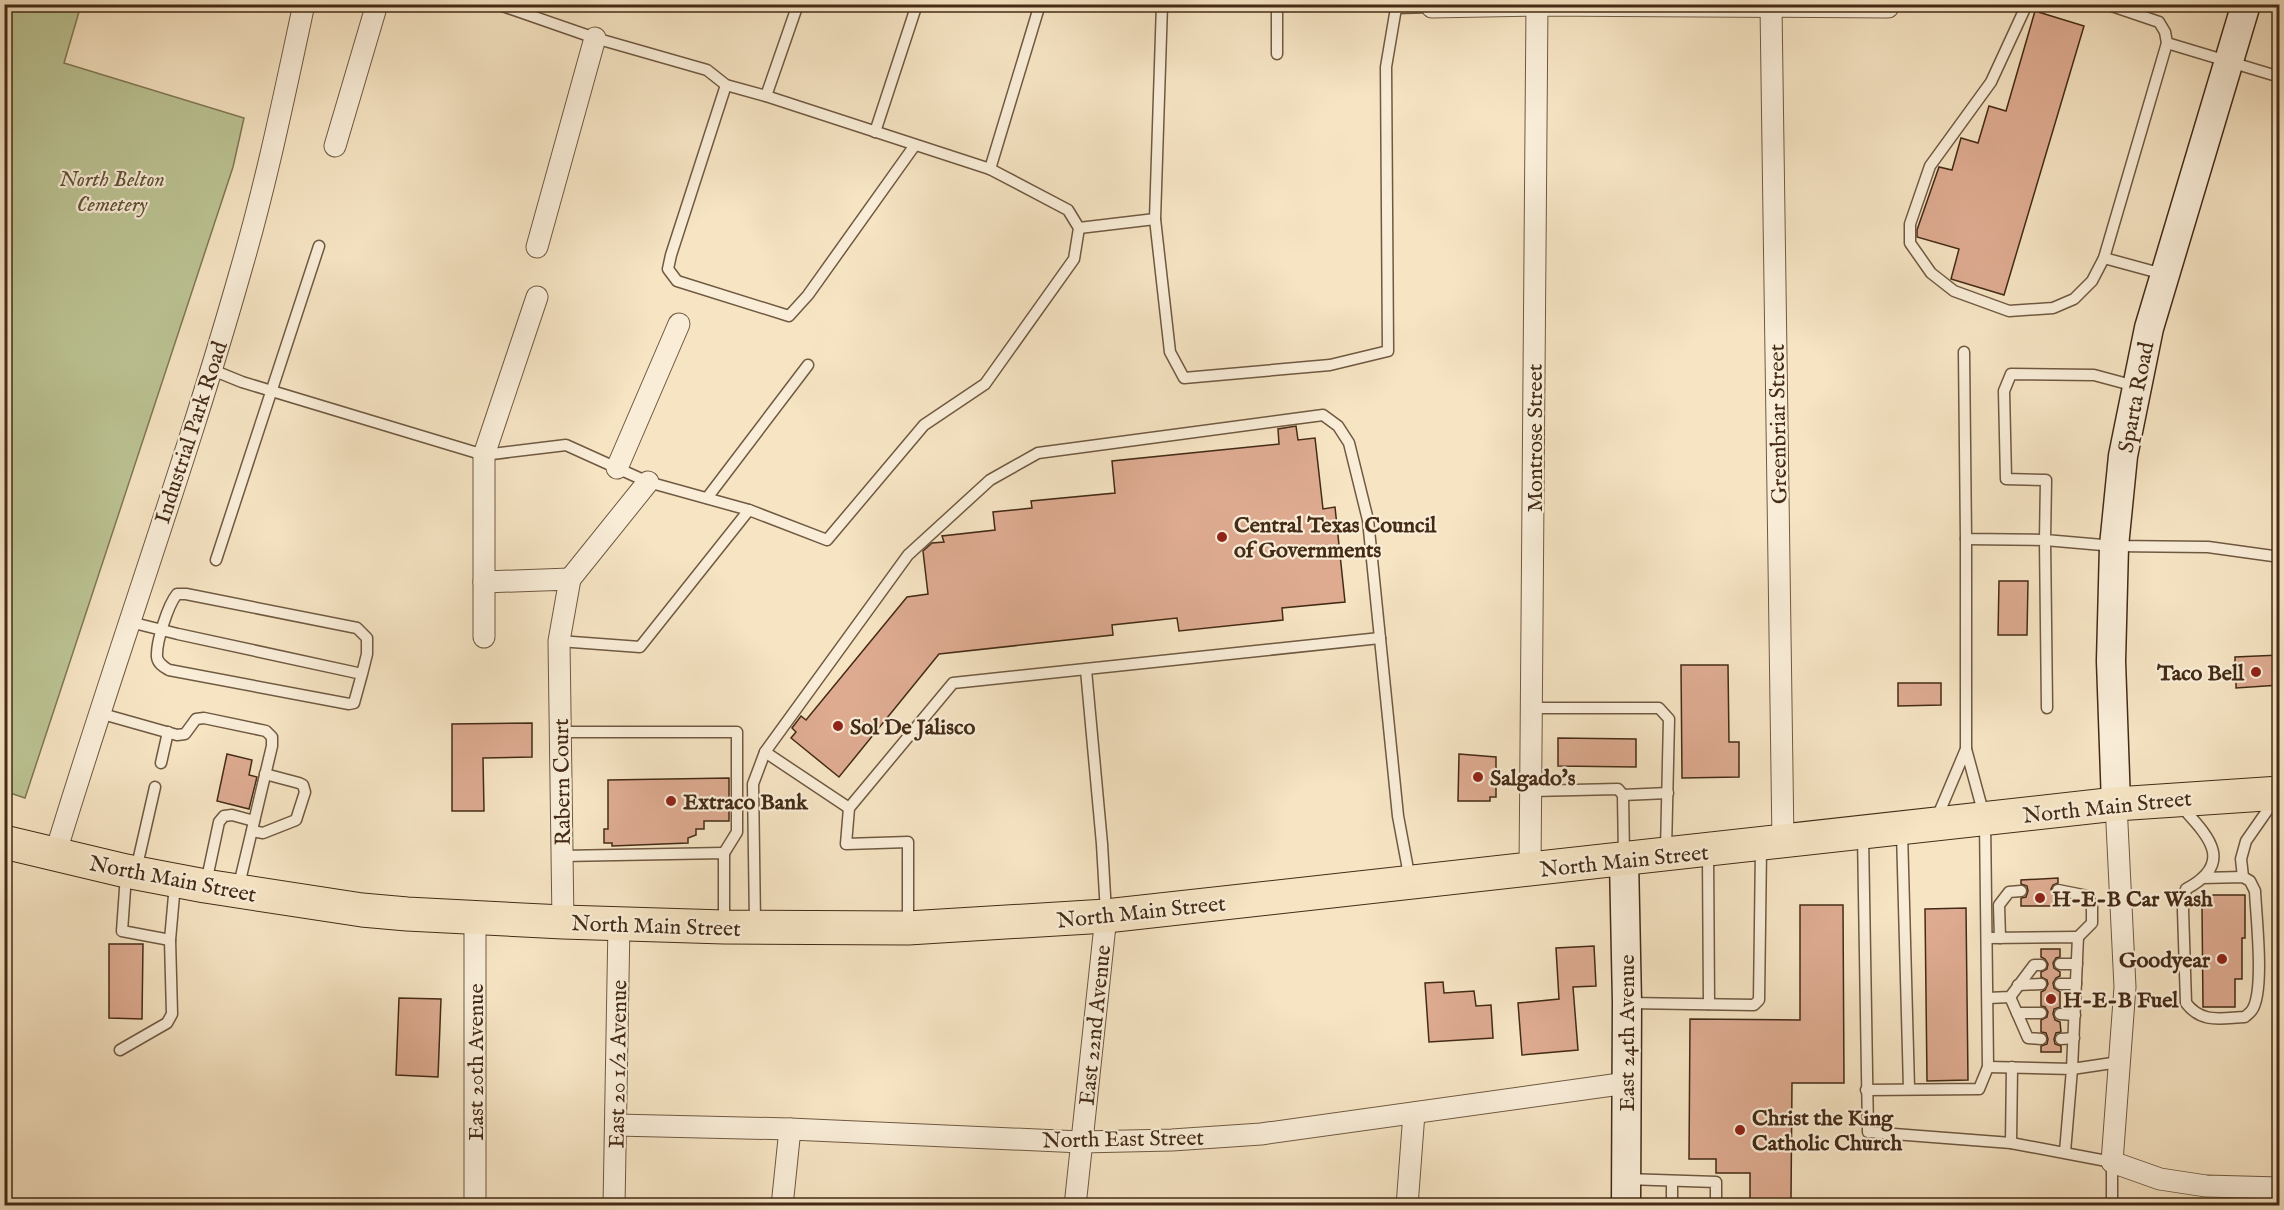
<svg xmlns="http://www.w3.org/2000/svg" width="2284" height="1210" font-family="'IM FELL English',serif">
	<style>
		.green { fill: #bcc494; stroke: #807855; stroke-width: 1.5 }
		.building { fill: #deab91; stroke: #442b16; stroke-width: 1.5 }
		.lines { fill: none; stroke-linecap: round; stroke-linejoin: round }
		.lane-casing { stroke: #705941; stroke-width: 13 }
		.street-casing { stroke: #705941; stroke-width: 23 }
		.secondary-casing { stroke: #442b16; stroke-width: 31 }
		.primary-casing { stroke: #442b16; stroke-width: 35 }
		.lane { stroke: #f9edd8; stroke-width: 10 }
		.street { stroke: #f9edd8; stroke-width: 21 }
		.secondary { stroke: #f9edd8; stroke-width: 28 }
		.primary { stroke: #f6e4c3; stroke-width: 33 }
		.poi-dot { fill: #8f2418; stroke: #f9edd8; stroke-width: 2 }
		.labels { text-anchor: middle; stroke-width: 4.5; stroke-linejoin: round; paint-order: stroke }
		.park-label { font-size: 22px; font-style: italic; fill: #625136; stroke: #f9edd8 }
		.street-label { font-size: 22px; fill: #442b16; stroke: #f9edd8 }
		.poi-label { font-size: 22px; font-weight: bold; fill: #442b16; stroke: #f9edd8; text-anchor: start }
	</style>
	<rect width="100%" height="100%" fill="#f6e4c3"/>
	<filter id="stains"><feTurbulence type="fractalNoise" baseFrequency=".00333" numOctaves="4"/><feColorMatrix values="0 0 0 0 .2 0 0 0 0 .09 0 0 0 0 .02 0 0 0 .5 -.17"/></filter>
	<radialGradient id="worn" r=".72"><stop offset=".6" stop-color="#630" stop-opacity="0"/><stop offset="1" stop-color="#630" stop-opacity=".3"/></radialGradient>
	<polygon class="green" points="5,4 81,5 64,63 244,118 233,167 25,798 4,791"/>
	<g class="building">
		<polygon points="2035,11 2084,26 2004,295 1951,279 1959,249 1917,237 1917,230 1939,167 1952,170 1961,138 1978,143 1989,106 2006,111"/>
		<polygon points="1296,426 1298,440 1315,438 1323,509 1335,507 1345,602 1282,608 1283,620 1179,631 1177,618 1112,625 1113,635 939,654 839,777 791,738 796,732 792,728 801,716 806,720 907,597 928,594 923,551 932,543 944,542 942,536 995,530 993,512 1032,508 1031,501 1115,493 1112,461 1279,444 1278,429"/>
		<polygon points="1999,581 2028,581 2027,635 1998,635"/>
		<polygon points="2280,655 2280,685 2236,688 2236,680 2233,680 2232,665 2235,665 2235,657"/>
		<polygon points="1681,665 1728,665 1729,742 1739,742 1739,777 1682,778"/>
		<polygon points="1898,683 1941,683 1941,705 1898,706"/>
		<polygon points="532,723 532,757 483,758 484,811 452,811 452,724"/>
		<polygon points="1558,738 1636,739 1636,767 1558,766"/>
		<polygon points="227,754 252,760 249,775 257,777 249,809 217,801"/>
		<polygon points="1459,754 1496,757 1496,797 1490,797 1490,801 1458,801"/>
		<polygon points="729,778 729,821 704,821 704,829 696,829 696,835 688,838 688,843 612,846 612,843 604,843 604,829 608,829 608,780"/>
		<polygon points="2058,878 2058,883 2053,885 2051,889 2053,895 2058,898 2058,906 2021,906 2021,898 2026,897 2028,891 2027,886 2021,884 2021,880"/>
		<polygon points="2213,895 2245,895 2245,938 2242,938 2242,979 2235,979 2235,1007 2203,1007 2202,907"/>
		<polygon points="1800,905 1843,905 1844,1083 1792,1083 1791,1200 1750,1199 1750,1173 1716,1173 1716,1159 1689,1159 1690,1019 1800,1020"/>
		<polygon points="1966,908 1968,1080 1927,1081 1925,909"/>
		<polygon points="109,944 143,944 142,1019 109,1018"/>
		<polygon points="1594,946 1596,986 1573,987 1578,1050 1522,1055 1518,1003 1559,999 1556,948"/>
		<polygon points="2041,949 2060,949 2060,957 2056,958 2053,963 2054,968 2060,972 2060,976 2056,978 2053,983 2054,988 2060,992 2060,1007 2054,1009 2053,1014 2055,1020 2060,1022 2061,1032 2056,1033 2054,1039 2055,1044 2061,1046 2061,1052 2041,1052 2041,1046 2047,1044 2048,1039 2046,1033 2041,1032 2041,1020 2047,1017 2048,1012 2045,1007 2041,1006 2041,992 2045,990 2048,984 2047,980 2041,977 2041,972 2047,969 2048,964 2045,959 2041,957"/>
		<polygon points="1443,982 1444,993 1474,991 1476,1006 1491,1005 1493,1038 1429,1042 1425,983"/>
		<polygon points="399,998 441,999 438,1077 396,1075"/>
	</g>
	<g class="lines">
		<defs>
			<g id="lane">
				<polyline points="497,4 595,38 707,70 726,85 766,96 798,4"/>
				<polyline points="1162,4 1155,219 1170,352 1184,378 1330,365 1388,351 1386,67 1396,8 1393,4"/>
				<polyline points="2027,4 1991,82 1930,166 1910,224 1910,243 1931,273 1954,291 2009,311 2053,308 2074,299 2092,281 2104,258 2167,43 2165,32 2159,22 2106,4"/>
				<polyline points="1396,8 1432,7"/>
				<polyline points="2167,43 2280,77"/>
				<polyline points="1277,54 1277,4"/>
				<polyline points="726,85 671,255 668,269 677,281 789,316 808,295 915,145"/>
				<polyline points="766,96 990,169"/>
				<polyline points="875,132 917,4"/>
				<polyline points="1079,228 1155,219"/>
				<polyline points="2104,258 2163,274"/>
				<polyline points="1964,352 1966,539 2045,540 2047,708"/>
				<polyline points="210,369 242,382 484,455 566,445 648,482 749,510"/>
				<polyline points="2135,386 2094,375 2011,374 2004,391 2006,479 2046,480 2045,540 2114,546 2208,547 2280,557"/>
				<polyline points="707,498 808,365"/>
				<polyline points="216,560 319,246"/>
				<path d="M 130,622 L 178,634 L 362,674 L 367,654 L 367,638 L 357,628 L 186,594 L 177,594 C 168,605 156,642 157,657 C 158,664 164,667 169,670 L 349,704 L 354,703 L 362,674"/>
				<polyline points="559,641 640,647 749,510 827,540 924,425 985,384 1074,259 1079,228 1068,210 990,169 1040,4"/>
				<polyline points="1086,670 1102,844 1106,913"/>
				<polyline points="1531,708 1659,708 1669,719 1666,850"/>
				<polyline points="99,713 177,735 185,734 196,719 204,718 266,731 272,737 272,746 238,889"/>
				<polyline points="561,732 737,732 737,832 724,853"/>
				<polyline points="765,752 849,808"/>
				<polyline points="161,763 168,732"/>
				<polyline points="1531,791 1618,789 1623,795 1624,856"/>
				<polyline points="1623,795 1668,793"/>
				<path d="M 2180,805 C 2206,834 2237,862 2186,889 L 2183,910 L 2186,1003 C 2202,1024 2221,1018 2245,1017 C 2248,1014 2250,1013 2252,1010 C 2265,991 2256,916 2255,891 L 2250,881 L 2243,877 L 2202,878"/>
				<polyline points="1936,820 1966,749"/>
				<polyline points="252,831 263,833 296,820 305,792 303,785 299,783 265,774"/>
				<polyline points="1902,832 1909,1088"/>
				<polyline points="1863,835 1868,1132 2011,1143 2112,1162 2112,1206"/>
				<polyline points="1708,854 1709,1004"/>
				<polyline points="562,856 724,853 724,924"/>
				<polyline points="136,870 155,787"/>
				<polyline points="126,875 122,931 170,940 175,884"/>
				<polyline points="2243,877 2241,859 2246,841 2276,798"/>
				<polyline points="206,883 219,822 224,816 232,815 254,821"/>
				<polyline points="2058,890 2088,896 2092,907 2092,923 2078,937"/>
				<polyline points="755,924 753,784 765,752 908,555 990,480 1038,453 1323,415 1338,426 1349,443 1368,520 1398,816 1410,880"/>
				<polyline points="908,924 908,842 846,844 849,808 953,683 1380,638"/>
				<polyline points="1988,938 2078,937 2072,1069 2119,1062"/>
				<polyline points="2000,938 1999,905 2009,892 2021,891"/>
				<polyline points="2060,964 2077,964"/>
				<polyline points="2060,984 2076,984"/>
				<polyline points="2018,985 2041,984"/>
				<polyline points="2010,997 2028,1038 2041,1039"/>
				<polyline points="1988,998 2010,997 2034,965 2041,965"/>
				<polyline points="1629,1003 1754,1005 1759,1000 1761,848"/>
				<polyline points="2017,1013 2041,1013"/>
				<polyline points="2060,1014 2075,1015"/>
				<polyline points="2061,1039 2074,1038"/>
				<polyline points="120,1050 167,1023 172,1014 170,940"/>
				<polyline points="1988,1067 2072,1069 2065,1152"/>
				<polyline points="1866,1090 1979,1089 1988,1067 1985,819 1966,749 1966,539"/>
				<polyline points="2011,1143 2012,1067"/>
				<polyline points="1626,1179 1716,1182 1716,1206"/>
				<polyline points="1672,1206 1672,1181"/>
			</g>
			<g id="street">
				<polyline points="1432,7 1537,5 1888,7"/>
				<polyline points="1771,7 1783,842"/>
				<polyline points="335,146 377,4"/>
				<polyline points="537,247 595,38"/>
				<polyline points="537,297 484,455 484,582 570,579 559,641 563,922"/>
				<polyline points="617,468 679,324"/>
				<polyline points="570,579 648,482"/>
				<polyline points="484,637 484,582"/>
				<polyline points="2116,804 2125,987 2112,1162 2160,1179 2206,1186 2280,1188"/>
				<path d="M 55,855 C 115,657 186,464 242,266 C 267,180 285,92 304,4"/>
				<polyline points="1530,871 1537,4"/>
				<polyline points="475,918 475,1206"/>
				<polyline points="616,1125 790,1129 1081,1142 1172,1140 1261,1134 1627,1083"/>
				<polyline points="614,1206 619,923"/>
				<polyline points="782,1206 790,1129"/>
				<polyline points="1075,1206 1106,916"/>
				<polyline points="1407,1206 1414,1113"/>
			</g>
			<g id="secondary">
				<polyline points="2116,804 2111,661 2114,546 2123,456 2149,328 2246,4"/>
				<polyline points="1624,860 1627,1003 1626,1206"/>
			</g>
			<polyline id="primary" points="4,842 126,871 205,886 362,910 407,914 563,922 724,927 908,928 1106,916 2116,804 2280,793"/>
		</defs>
		<use href="#lane" class="lane-casing"/>
		<use href="#street" class="street-casing"/>
		<use href="#secondary" class="secondary-casing"/>
		<use href="#primary" class="primary-casing"/>
		<use href="#lane" class="lane"/>
		<use href="#street" class="street"/>
		<use href="#secondary" class="secondary"/>
		<use href="#primary" class="primary"/>
	</g>
	<g class="poi-dot">
		<circle cx="1222" cy="537" r="6"/>
		<circle cx="2256" cy="672" r="6"/>
		<circle cx="838" cy="726" r="6"/>
		<circle cx="1478" cy="777" r="6"/>
		<circle cx="671" cy="801" r="6"/>
		<circle cx="2040" cy="898" r="6"/>
		<circle cx="2222" cy="959" r="6"/>
		<circle cx="2051" cy="999" r="6"/>
		<circle cx="1740" cy="1130" r="6"/>
	</g>
	<g class="labels">
		<g class="park-label">
			<text x="112" y="186">North Belton<tspan x="112" dy="25">Cemetery</tspan></text>
		</g>
		<g class="street-label">
			<text transform="translate(2135 397) rotate(-79)" y="8">Sparta Road</text>
			<text transform="translate(1777 424) rotate(-91)" y="8">Greenbriar Street</text>
			<text transform="translate(190 432) rotate(-72)" y="8">Industrial Park Road</text>
			<text transform="translate(1534 438) rotate(-90)" y="8">Montrose Street</text>
			<text transform="translate(561 782) rotate(-91)" y="8">Rabern Court</text>
			<text transform="translate(2107 806) rotate(-6)" y="8">North Main Street</text>
			<text transform="translate(1624 860) rotate(-6)" y="8">North Main Street</text>
			<text transform="translate(173 878) rotate(11)" y="8">North Main Street</text>
			<text transform="translate(1141 911) rotate(-6)" y="8">North Main Street</text>
			<text transform="translate(656 925) rotate(2)" y="8">North Main Street</text>
			<text transform="translate(1094 1025) rotate(-84)" y="8">East 22nd Avenue</text>
			<text transform="translate(1626 1033) rotate(-90)" y="8">East 24th Avenue</text>
			<text transform="translate(475 1062) rotate(-90)" y="8">East 20th Avenue</text>
			<text transform="translate(617 1064) rotate(-89)" y="8">East 20 1/2 Avenue</text>
			<text transform="translate(1123 1138) rotate(-1)" y="8">North East Street</text>
		</g>
		<g class="poi-label">
			<text x="1234" y="532">Central Texas Council<tspan x="1234" dy="25">of Governments</tspan></text>
			<text x="2244" y="680" text-anchor="end">Taco Bell</text>
			<text x="850" y="734">Sol De Jalisco</text>
			<text x="1490" y="785">Salgado's</text>
			<text x="683" y="809">Extraco Bank</text>
			<text x="2052" y="906">H-E-B Car Wash</text>
			<text x="2210" y="967" text-anchor="end">Goodyear</text>
			<text x="2063" y="1007">H-E-B Fuel</text>
			<text x="1752" y="1125">Christ the King<tspan x="1752" dy="25">Catholic Church</tspan></text>
		</g>
	</g>
	<rect width="2284" height="1210" fill="none" stroke="#f6e4c3" stroke-width="24"/>
	<rect x="6" y="6" width="2272" height="1198" fill="none" stroke="#442b16" stroke-width="3"/>
	<rect x="12" y="12" width="2260" height="1186" fill="none" stroke="#442b16" stroke-width="1.5"/>
	<rect width="100%" height="100%" filter="url(#stains)"/>
	<rect width="100%" height="100%" fill="url(#worn)"/>
</svg>
